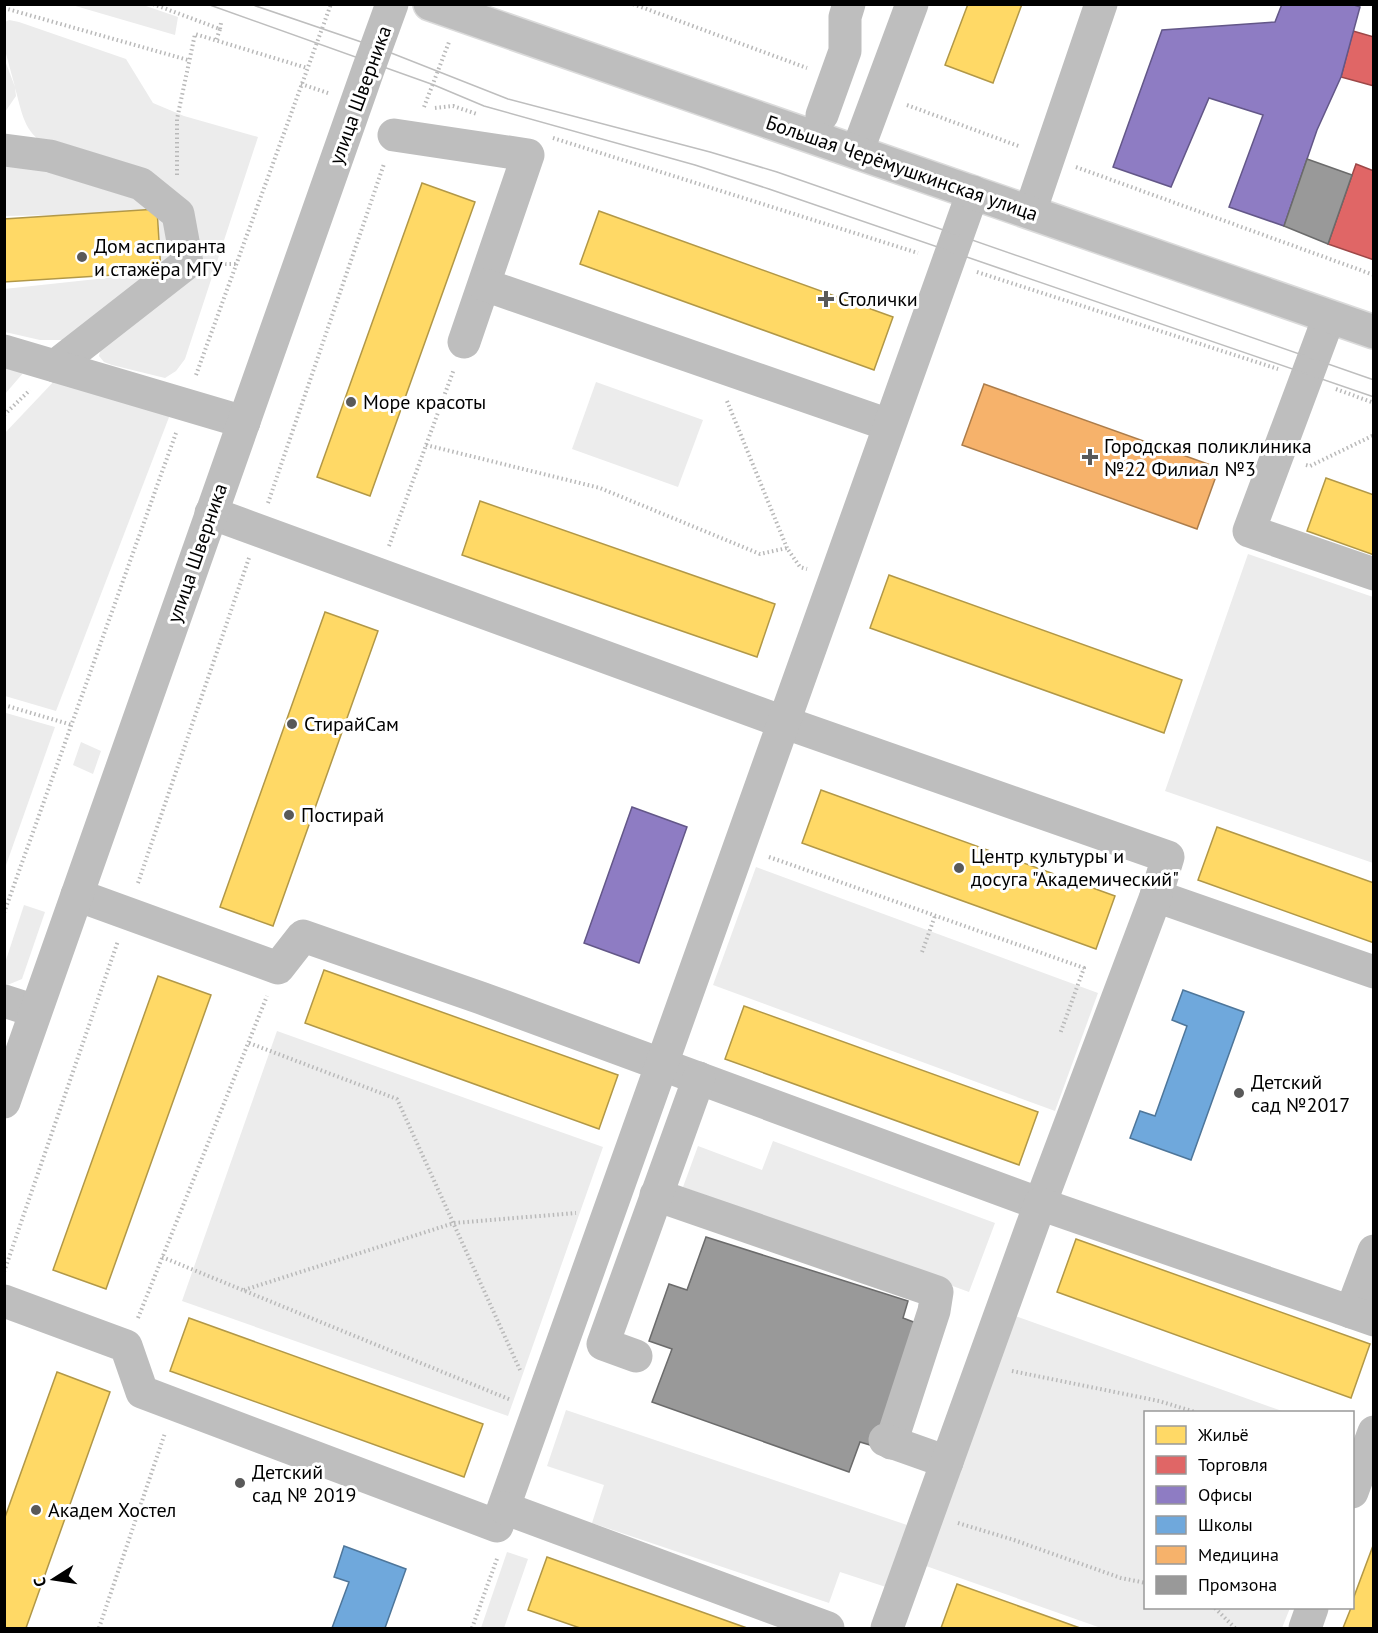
<svg xmlns="http://www.w3.org/2000/svg" width="1378" height="1633" font-family="'PT Sans',sans-serif">
	<style>
		.green { fill: #ececec }
		.homes { fill: #ffd966; stroke: #b29847; stroke-width: 1.5 }
		.shops { fill: #e06666; stroke: #9d4747; stroke-width: 1.5 }
		.offices { fill: #8e7cc3; stroke: #635788; stroke-width: 1.5 }
		.schools { fill: #6fa8dc; stroke: #4e769a; stroke-width: 1.5 }
		.health { fill: #f6b26b; stroke: #ac7d4b; stroke-width: 1.5 }
		.industry { fill: #999; stroke: #6b6b6b; stroke-width: 1.5 }
		.lines { fill: none; stroke-linecap: round; stroke-linejoin: round }
		.major-casing { stroke: #dbdbdb; stroke-width: 36 }
		.path { stroke: #b9b9b9; stroke-width: 4; stroke-dasharray: 1.5 3; stroke-linecap: butt }
		.minor { stroke: #bebebe; stroke-width: 33 }
		.major { stroke: #bebebe; stroke-width: 33 }
		.tram { stroke: #bebebe; stroke-width: 1.5 }
		.poi-dot { fill: #595959; stroke: #fff; stroke-width: 2 }
		.labels { text-anchor: middle; stroke-width: 6; stroke-linejoin: round; paint-order: stroke }
		.street-label { font-size: 20px; fill: #000; stroke: #fff }
		.poi-label { font-size: 20px; fill: #000; stroke: #fff; text-anchor: start }
	</style>
	<rect width="100%" height="100%" fill="#fff"/>
	<g class="green">
		<polygon points="72,5 143,5 178,17 175,35"/>
		<path d="M 9,20 L 19,22 L 126,59 L 153,103 L 184,116 L 258,137 L 185,359 L 176,371 L 165,378 L 112,365 L 104,362 L 99,356 L 102,344 L 160,301 L 183,199 L 42,142 C 23,130 21,108 15,88 L 16,96 L 5,112 L 4,58 L 15,87 L 5,50 L 5,22 Z"/>
		<path d="M 5,162 C 40,169 159,187 174,221 C 177,226 177,234 177,239 C 179,254 176,262 166,273 L 83,331 L 64,340 L 40,340 L 5,332 L 4,289 L 162,272 L 158,213 L 5,216 Z"/>
		<polygon points="5,357 24,372 5,394"/>
		<polygon points="58,377 171,412 56,711 5,696 4,434"/>
		<polygon points="596,382 703,420 678,487 572,449"/>
		<polygon points="1248,554 1373,597 1373,863 1165,791"/>
		<polygon points="6,713 55,727 5,868 4,714"/>
		<polygon points="81,742 101,751 93,774 73,765"/>
		<polygon points="756,867 1098,993 1055,1111 713,985"/>
		<polygon points="24,905 45,912 22,979 5,986 5,963"/>
		<polygon points="277,1031 603,1147 508,1416 182,1301"/>
		<polygon points="773,1141 995,1223 969,1292 683,1187 698,1146 762,1170"/>
		<polygon points="1015,1316 1285,1412 1146,1412 1146,1608 1290,1608 1282,1628 1101,1628 926,1566"/>
		<polygon points="566,1410 910,1526 889,1588 840,1572 829,1603 592,1523 604,1485 547,1466"/>
		<polygon points="507,1552 528,1559 504,1628 481,1628"/>
	</g>
	<g class="homes">
		<polygon points="968,4 1022,4 993,83 945,65"/>
		<polygon points="422,183 475,202 370,496 317,477"/>
		<polygon points="157,209 161,272 4,282 4,219"/>
		<polygon points="599,211 893,317 874,370 580,264"/>
		<polygon points="1326,478 1374,495 1374,555 1307,531"/>
		<polygon points="480,501 775,604 757,657 462,555"/>
		<polygon points="889,575 1182,680 1164,733 870,628"/>
		<polygon points="325,612 378,631 273,926 220,907"/>
		<polygon points="821,790 1115,896 1096,949 802,843"/>
		<polygon points="1217,827 1374,883 1374,943 1198,880"/>
		<polygon points="324,970 618,1075 599,1129 305,1023"/>
		<polygon points="158,976 211,995 106,1289 53,1270"/>
		<polygon points="744,1006 1038,1112 1019,1165 725,1059"/>
		<polygon points="1076,1239 1370,1344 1351,1398 1057,1292"/>
		<polygon points="189,1318 483,1424 464,1477 170,1371"/>
		<polygon points="57,1372 110,1392 26,1628 4,1628 4,1520"/>
		<polygon points="1374,1543 1374,1628 1343,1628 1351,1608 1352,1608 1352,1602"/>
		<polygon points="547,1557 747,1628 580,1628 528,1610"/>
		<polygon points="957,1584 1080,1628 941,1628"/>
	</g>
	<g class="shops">
		<polygon points="1353,31 1374,37 1374,86 1341,77"/>
		<polygon points="1356,164 1374,171 1374,260 1328,244"/>
	</g>
	<g class="offices">
		<polygon points="1282,4 1351,4 1360,7 1341,77 1317,130 1284,226 1229,207 1263,115 1209,98 1171,187 1113,167 1162,30 1275,22"/>
		<polygon points="632,807 687,827 639,963 584,943"/>
	</g>
	<g class="schools">
		<polygon points="1183,990 1244,1012 1191,1160 1130,1138 1140,1111 1155,1116 1187,1026 1172,1020"/>
		<polygon points="344,1546 406,1569 385,1628 332,1628 349,1582 334,1577"/>
	</g>
	<polygon class="health" points="984,384 1219,468 1197,529 962,445"/>
	<g class="industry">
		<polygon points="1307,159 1352,175 1328,244 1284,226"/>
		<polygon points="706,1237 908,1301 903,1318 924,1326 880,1448 860,1442 849,1472 652,1402 672,1349 649,1341 669,1284 687,1290"/>
	</g>
	<g class="lines">
		<defs>
			<polyline id="major" points="430,4 1374,332"/>
		</defs>
		<use href="#major" class="major-casing"/>
		<g class="path">
			<polyline points="153,4 220,29 216,41"/>
			<polyline points="633,4 807,68"/>
			<polyline points="4,8 188,60"/>
			<polyline points="220,29 221,23"/>
			<polyline points="301,84 328,93"/>
			<polyline points="907,105 1021,147"/>
			<polyline points="424,107 449,42"/>
			<polyline points="435,108 453,106 477,114"/>
			<polyline points="553,138 918,253"/>
			<polyline points="1076,167 1374,275"/>
			<polyline points="177,175 177,119 195,34 307,68"/>
			<polyline points="216,264 237,264"/>
			<polyline points="977,272 1278,369"/>
			<polyline points="196,375 331,4"/>
			<polyline points="1336,389 1374,403"/>
			<polyline points="727,401 787,548"/>
			<polyline points="4,415 30,390"/>
			<polyline points="426,445 600,488 760,554 787,548 800,567 807,569"/>
			<polyline points="1306,465 1310,466 1374,435"/>
			<polyline points="268,503 384,164"/>
			<polyline points="389,546 454,369"/>
			<polyline points="4,705 72,725"/>
			<polyline points="769,857 1084,968 1060,1034"/>
			<polyline points="138,883 249,558"/>
			<polyline points="4,913 176,433"/>
			<polyline points="922,952 935,916"/>
			<polyline points="249,1043 397,1099 520,1370"/>
			<polyline points="162,1257 511,1400"/>
			<polyline points="4,1272 118,941"/>
			<polyline points="244,1290 454,1223 576,1213"/>
			<polyline points="138,1318 267,996"/>
			<polyline points="1012,1371 1159,1401 1195,1412"/>
			<polyline points="958,1523 1014,1540 1121,1578 1146,1583"/>
			<polyline points="1215,1608 1235,1628"/>
			<polyline points="99,1628 165,1433"/>
			<polyline points="472,1628 498,1556"/>
		</g>
		<g class="minor">
			<polyline points="822,115 845,51 845,17 849,4"/>
			<polyline points="394,135 528,155 464,342"/>
			<polyline points="4,150 50,156 141,184 178,214 187,263 55,366"/>
			<polyline points="857,152 912,4"/>
			<polyline points="1030,212 1101,4"/>
			<polyline points="485,285 889,425"/>
			<polyline points="1329,317 1249,531 1374,574"/>
			<polyline points="4,351 244,422"/>
			<polyline points="211,513 783,722 1168,857 1156,896 1374,972"/>
			<polyline points="77,895 278,968 303,936 481,998 1040,1204 1156,896"/>
			<polyline points="4,1001 35,1011"/>
			<polyline points="4,1102 368,70 392,4"/>
			<polyline points="656,1195 937,1292 934,1311 891,1443"/>
			<polyline points="4,1301 126,1346 142,1392 497,1526 973,192"/>
			<polyline points="1351,1312 1374,1251"/>
			<polyline points="636,1356 603,1344 699,1078"/>
			<polyline points="885,1440 947,1462"/>
			<polyline points="1352,1492 1374,1432"/>
			<polyline points="504,1508 828,1628"/>
			<polyline points="887,1628 1040,1204 1374,1320"/>
			<polyline points="1305,1628 1312,1608"/>
		</g>
		<use href="#major" class="major"/>
		<g class="tram">
			<polyline points="207,4 434,85 484,106 695,165 769,189 1374,397"/>
			<polyline points="250,4 376,47 508,99 710,152 777,172 1374,380"/>
		</g>
	</g>
	<g class="poi-dot">
		<circle cx="82" cy="257" r="6"/>
		<path d="M823 290h6v6h6v6h-6v6h-6v-6h-6v-6h6z"/>
		<circle cx="351" cy="402" r="6"/>
		<path d="M1087 448h6v6h6v6h-6v6h-6v-6h-6v-6h6z"/>
		<circle cx="292" cy="724" r="6"/>
		<circle cx="289" cy="815" r="6"/>
		<circle cx="959" cy="868" r="6"/>
		<circle cx="1239" cy="1093" r="6"/>
		<circle cx="240" cy="1483" r="6"/>
		<circle cx="36" cy="1510" r="6"/>
	</g>
	<g class="labels">
		<g class="street-label">
			<text transform="translate(360 95) rotate(-70)" y="7">улица Шверника</text>
			<text transform="translate(902 168) rotate(19)" y="7">Большая Черёмушкинская улица</text>
			<text transform="translate(197 553) rotate(-71)" y="7">улица Шверника</text>
		</g>
		<g class="poi-label">
			<text x="94" y="253">Дом аспиранта<tspan x="94" dy="23">и стажёра МГУ</tspan></text>
			<text x="838" y="306">Столички</text>
			<text x="363" y="409">Море красоты</text>
			<text x="1104" y="453">Городская поликлиника<tspan x="1104" dy="23">№22 Филиал №3</tspan></text>
			<text x="304" y="731">СтирайСам</text>
			<text x="301" y="822">Постирай</text>
			<text x="971" y="863">Центр культуры и<tspan x="971" dy="23">досуга "Академический"</tspan></text>
			<text x="1251" y="1089">Детский<tspan x="1251" dy="23">сад №2017</tspan></text>
			<text x="252" y="1479">Детский<tspan x="252" dy="23">сад № 2019</tspan></text>
			<text x="48" y="1517">Академ Хостел</text>
		</g>
	</g>
	<rect width="1378" height="1633" fill="none" stroke="#000000" stroke-width="12"/>
	<rect x="1144" y="1411" width="210" height="198" fill="#ffffff" stroke="#999999" stroke-width="1.5"/>
	<rect x="1156" y="1426" width="30" height="18" fill="#ffd966" stroke="#999999" stroke-width="1.5"/>
	<text x="1198" y="1441" font-size="18" fill="#000000">Жильё</text>
	<rect x="1156" y="1456" width="30" height="18" fill="#e06666" stroke="#999999" stroke-width="1.5"/>
	<text x="1198" y="1471" font-size="18" fill="#000000">Торговля</text>
	<rect x="1156" y="1486" width="30" height="18" fill="#8e7cc3" stroke="#999999" stroke-width="1.5"/>
	<text x="1198" y="1501" font-size="18" fill="#000000">Офисы</text>
	<rect x="1156" y="1516" width="30" height="18" fill="#6fa8dc" stroke="#999999" stroke-width="1.5"/>
	<text x="1198" y="1531" font-size="18" fill="#000000">Школы</text>
	<rect x="1156" y="1546" width="30" height="18" fill="#f6b26b" stroke="#999999" stroke-width="1.5"/>
	<text x="1198" y="1561" font-size="18" fill="#000000">Медицина</text>
	<rect x="1156" y="1576" width="30" height="18" fill="#999999" stroke="#999999" stroke-width="1.5"/>
	<text x="1198" y="1591" font-size="18" fill="#000000">Промзона</text>
	<g transform="translate(54 1579) rotate(258)" stroke="#ffffff" stroke-width="4.5" paint-order="stroke">
	<path d="M0-4.5L10 22L0 15L-10 22Z" fill="#000000"/>
	<text y="-9" font-size="16" font-weight="bold" text-anchor="middle" fill="#000000">С</text>
	</g>
</svg>
